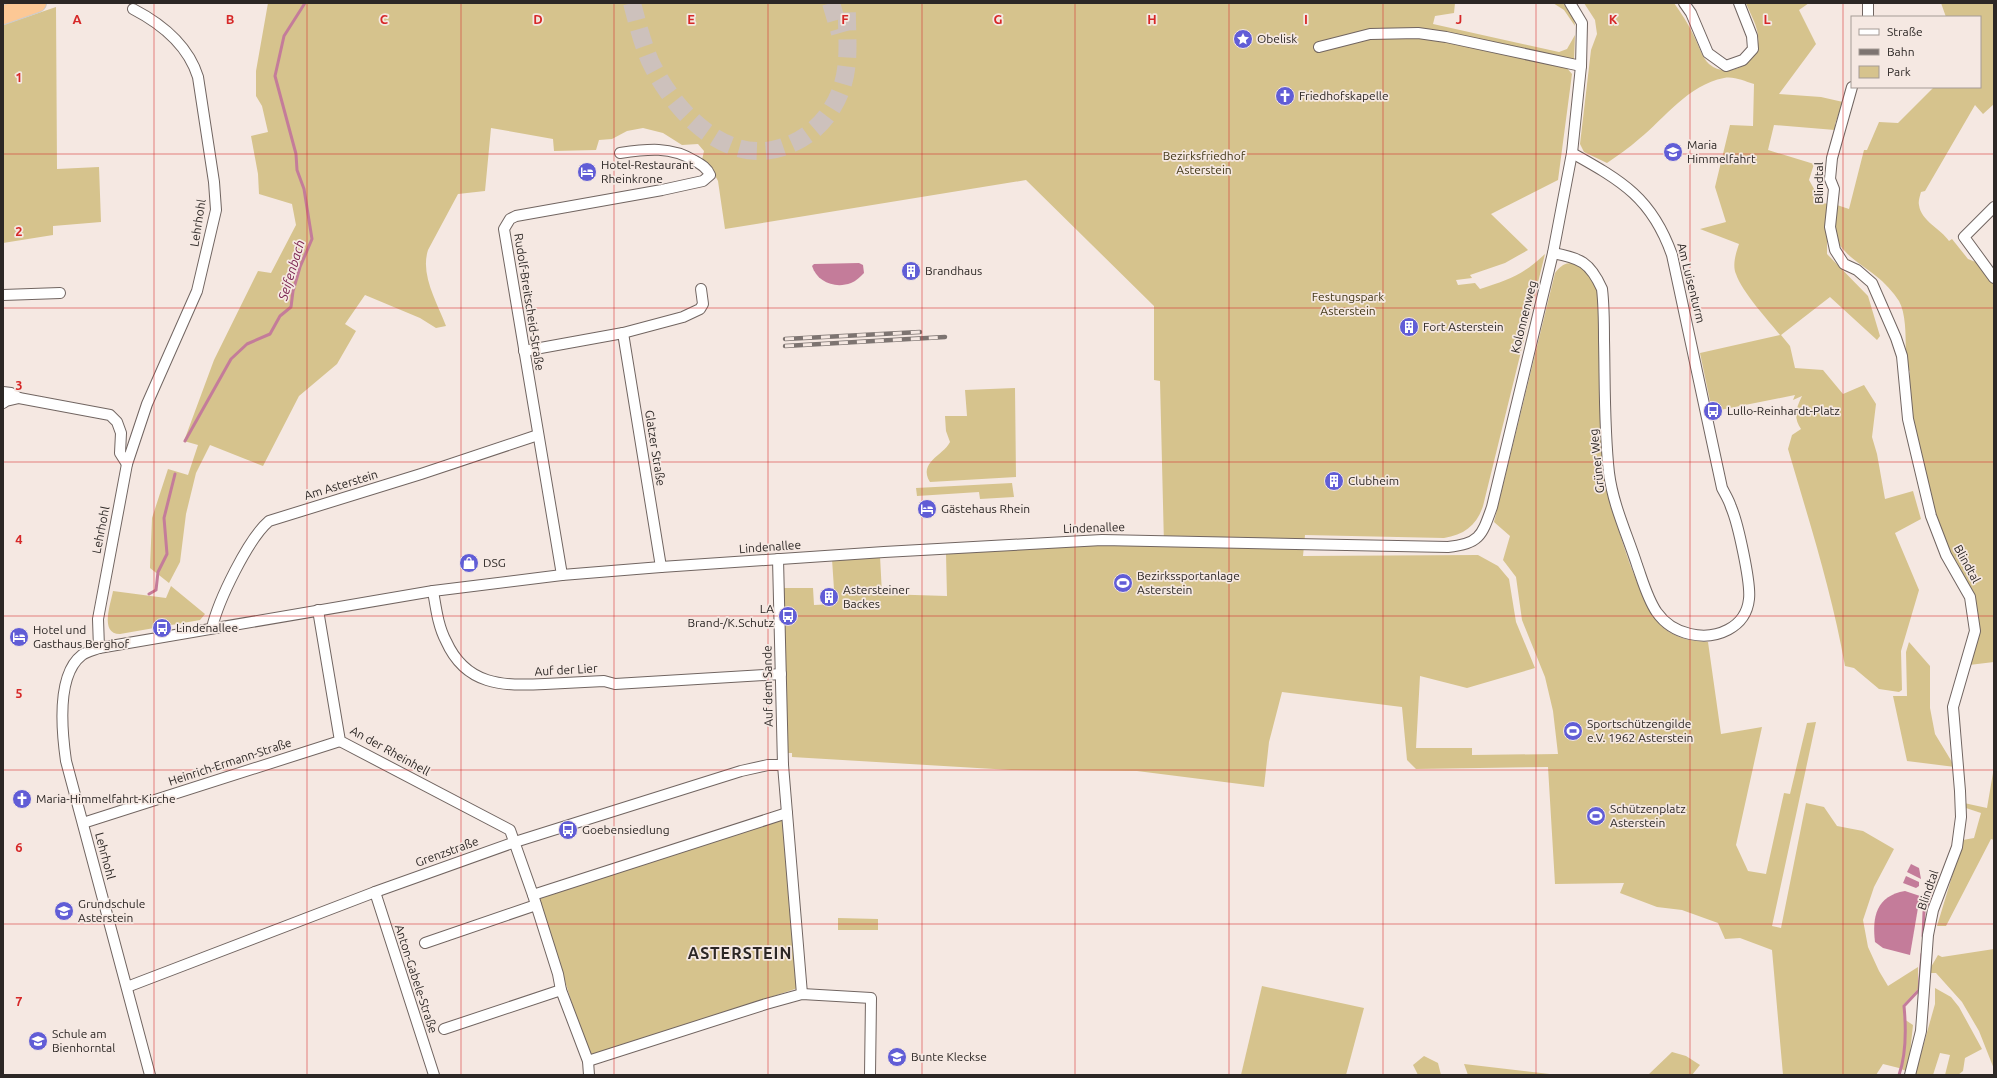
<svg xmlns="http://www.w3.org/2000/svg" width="1997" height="1078" font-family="Ubuntu,sans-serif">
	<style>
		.green { fill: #d6c38d }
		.water { fill: #c47c9a }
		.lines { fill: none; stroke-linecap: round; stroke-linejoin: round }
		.stream { stroke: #c47c9a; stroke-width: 3 }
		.highway-tunnel { stroke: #cdc1bc; stroke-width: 18; stroke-dasharray: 18 9; stroke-linecap: butt }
		.street-casing { stroke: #716561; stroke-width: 12 }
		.highway-casing { stroke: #cccbcb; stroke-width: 20 }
		.street { stroke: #fff; stroke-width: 10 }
		.highway { stroke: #fcc895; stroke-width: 18 }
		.rail-casing { stroke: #7d7471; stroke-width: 4.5 }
		.rail { stroke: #f5e8e2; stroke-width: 3; stroke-dasharray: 9; stroke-linecap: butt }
		.grid { fill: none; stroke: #d62828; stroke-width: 1; stroke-opacity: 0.55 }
		.labels { text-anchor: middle; stroke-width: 3.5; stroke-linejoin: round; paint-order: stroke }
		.poi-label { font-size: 12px; fill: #2c2725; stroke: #f5e8e2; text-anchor: start }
		.park-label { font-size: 12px; fill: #423717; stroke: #f5e8e2 }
		.street-label { font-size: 12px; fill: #2c2725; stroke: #f5e8e2 }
		.water-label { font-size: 13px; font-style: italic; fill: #7c2551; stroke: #f5e8e2 }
		.district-label { font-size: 16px; font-weight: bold; letter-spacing: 1px; fill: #2c2725; stroke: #f5e8e2 }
		.grid-label { font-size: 13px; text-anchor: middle; font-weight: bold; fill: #d62828; stroke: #f5e8e2; stroke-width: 3.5; stroke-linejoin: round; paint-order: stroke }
	</style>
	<rect width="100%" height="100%" fill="#f5e8e2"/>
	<g class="green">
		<path d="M 268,3 L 1455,3 L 1454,13 L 1435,16 L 1433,24 L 1559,52 L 1567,49 L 1575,35 L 1574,60 L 1428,30 L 1397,28 L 1373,33 L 1418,33 L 1566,67 L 1572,74 L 1558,180 L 1491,214 L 1528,250 L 1505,263 L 1470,275 L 1472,278 L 1456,280 L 1458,285 L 1475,283 L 1480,289 C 1508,280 1523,275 1545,254 L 1483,506 C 1477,525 1464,535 1444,538 L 1305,535 L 1303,556 L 1478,555 L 1498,566 L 1509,579 L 1516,622 L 1535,668 L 1467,688 L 1420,676 L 1416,748 L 1472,748 L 1472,755 L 1558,754 L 1553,711 L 1545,677 L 1522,620 L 1516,577 L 1503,560 L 1510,536 L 1494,522 L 1555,273 C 1569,253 1588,266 1595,284 C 1599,294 1599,305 1600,316 L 1602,457 C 1605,492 1638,608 1665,629 C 1678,639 1692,641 1708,642 L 1721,734 L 1762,727 L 1736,845 L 1748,871 L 1766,874 L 1784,793 L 1790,794 L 1807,723 L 1816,722 L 1772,926 L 1781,928 L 1806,803 L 1824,807 L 1837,826 L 1863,831 L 1894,849 L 1874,887 L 1863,920 L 1868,947 L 1879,971 L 1888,986 L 1918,967 L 1918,989 L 1903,1005 L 1904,1019 L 1913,1025 L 1908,1072 L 1899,1068 L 1883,1064 L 1876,1075 L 1783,1075 L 1772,950 L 1740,938 L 1725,939 L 1718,923 L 1682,910 L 1657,907 L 1620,893 L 1624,883 L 1555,884 L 1548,767 L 1416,769 L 1407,760 L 1402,707 L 1282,692 L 1269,742 L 1264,787 L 1137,771 L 1011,770 L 792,757 L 792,753 L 788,753 L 783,588 L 813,588 L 814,605 L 835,604 L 832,559 L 880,556 L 882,594 L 947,596 L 946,554 L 1084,544 L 1164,545 L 1160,381 L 1154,380 L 1154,306 L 1026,180 L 725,229 L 718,181 L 711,168 L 702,160 L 704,151 L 698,144 L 682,145 L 663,133 L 643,128 L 627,131 L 612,139 L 599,140 L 596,150 L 554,151 L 553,139 L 491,128 L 485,191 L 458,194 L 428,250 C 420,275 437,302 446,326 L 436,328 L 420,318 L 365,295 L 345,324 L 356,331 L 337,364 L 299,396 L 263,466 L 210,445 L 196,473 L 186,514 L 180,562 L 169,583 L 150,568 L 152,518 L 168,469 L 188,475 L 198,445 L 184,441 L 214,360 L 258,271 L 271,273 L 296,225 L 292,204 L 259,194 L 258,174 L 251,136 L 268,132 L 262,106 L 256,96 L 256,71 Z"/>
		<polygon points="1553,3 1563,3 1574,19 1575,26 1564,10"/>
		<path d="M 1584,3 L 1674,3 C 1681,13 1688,23 1693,34 C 1698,43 1702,58 1709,64 C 1727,79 1754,66 1758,44 C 1760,29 1751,16 1746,3 L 1809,3 L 1799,10 L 1816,44 L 1779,94 L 1821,97 L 1843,102 L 1835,124 L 1835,130 L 1774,125 L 1768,150 L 1814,164 L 1809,180 L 1822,203 L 1830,204 L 1827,226 L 1827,254 L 1868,296 L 1880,336 L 1877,340 L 1830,297 L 1781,335 L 1790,346 L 1795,368 L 1823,370 L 1843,394 L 1864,385 L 1876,404 L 1872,437 L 1877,454 L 1885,499 L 1913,491 L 1921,519 L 1895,533 L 1919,590 L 1901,651 L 1902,690 L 1899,692 L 1879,689 L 1854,668 L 1845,666 C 1832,592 1809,521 1788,449 L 1792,435 L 1801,429 C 1793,417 1796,408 1802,396 L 1793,400 L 1795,395 L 1720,410 L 1720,408 L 1713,409 L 1712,401 L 1710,401 L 1700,353 L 1780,335 C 1768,320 1742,292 1736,274 C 1732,265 1736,253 1739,244 L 1700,229 L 1726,222 L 1715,187 L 1730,125 L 1753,126 L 1754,84 C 1744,81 1734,76 1724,78 C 1688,85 1665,118 1639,139 C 1629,148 1618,155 1607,163 L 1584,152 L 1580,144 L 1591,50 L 1597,34 L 1595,20 Z"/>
		<path d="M 1941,3 L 1994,3 L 1994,104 L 1983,114 L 1975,105 L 1925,191 L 1921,192 C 1920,196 1918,201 1919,205 C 1921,221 1941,229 1949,241 L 1952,239 L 1968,259 L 1978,263 L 1994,285 L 1994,662 L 1969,665 L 1972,591 L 1957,562 L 1943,541 L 1926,485 L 1909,407 L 1910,371 L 1906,368 C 1905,349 1908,317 1899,301 C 1894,293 1884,282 1876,276 C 1865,267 1841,253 1837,239 C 1833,227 1836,216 1837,205 L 1849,209 L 1864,150 L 1867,150 L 1879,122 L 1898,123 L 1934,87 L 1980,87 L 1980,17 L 1946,17 Z"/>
		<polygon points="56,7 57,169 99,167 101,222 53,226 53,235 3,243 3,25"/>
		<path d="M 1015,388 L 1016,477 L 930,482 C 918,462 943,456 950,442 L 946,431 L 945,416 L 967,416 L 965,390 Z"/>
		<polygon points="1012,483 1014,497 980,499 979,492 917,496 916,488"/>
		<path d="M 171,586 L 205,614 L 200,620 L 120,634 C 99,634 111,603 113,591 L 166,598 Z"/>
		<polygon points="1909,642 1930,666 1930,708 1935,734 1955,767 1907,761 1893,696 1907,696 1906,652"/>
		<polygon points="1994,767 1994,840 1991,839 1946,926 1937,926 1963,840 1974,838 1981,813 1966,808 1964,803 1987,808"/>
		<polygon points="784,816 798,988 589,1057 539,899"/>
		<polygon points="838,918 878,919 878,930 838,930"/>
		<polygon points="1994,949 1994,1069 1979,1031 1962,1002 1936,973 1931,973 1931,967 1938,955 1942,957"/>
		<polygon points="1262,986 1364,1008 1346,1075 1241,1075"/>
		<polygon points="1935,988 1951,997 1959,1007 1982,1049 1965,1058 1963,1071 1958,1075 1945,1075 1950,1055 1940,1053 1933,1075 1915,1075 1935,1004"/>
		<polygon points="1672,1052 1686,1056 1700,1065 1692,1075 1648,1075"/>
		<polygon points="1424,1056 1438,1063 1441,1075 1418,1075 1413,1065"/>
		<polygon points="1464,1064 1558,1075 1468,1075"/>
	</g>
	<g class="water">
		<path d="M 859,263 L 863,265 L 864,273 C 860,277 856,281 851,283 C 835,289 817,282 812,266 L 814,264 Z"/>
		<polygon points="1911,864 1919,868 1921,879 1907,872"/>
		<polygon points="1906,876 1919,882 1919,886 1916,888 1903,883"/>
		<path d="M 1905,891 L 1920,896 L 1910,955 L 1883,948 L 1875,942 C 1872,917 1876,896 1905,891 Z"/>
	</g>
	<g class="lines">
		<g class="stream">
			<polyline points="185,441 231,359 247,344 270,334 280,316 291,307 293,291 300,267 312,239 304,189 297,170 296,154 275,76 284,36 305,3"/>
			<polyline points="149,594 156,590 158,572 167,554 164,518 175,474"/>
			<polyline points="1923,936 1924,912 1935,893"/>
			<path d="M 1899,1075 C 1906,1055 1906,1027 1904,1006 L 1919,990 L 1922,954"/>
		</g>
		<g class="highway-tunnel">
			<path d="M 632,3 C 637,22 642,42 650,61 C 674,112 730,172 791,144 C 816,133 833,113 842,87 C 851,60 846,31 847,3"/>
			<polyline points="831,3 840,33"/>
		</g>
		<defs>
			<g id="street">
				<polyline points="1684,3 1691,13 1708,53 1726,66 1743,60 1753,49 1752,36 1739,3"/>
				<polyline points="1868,3 1868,17"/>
				<polyline points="1319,47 1370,34 1418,33 1446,37 1581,66"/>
				<polyline points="1852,87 1832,158 1830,179 1834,189 1830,227 1835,250 1844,264 1857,270 1872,283 1896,338 1902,356 1908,419 1931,516 1946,555 1970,597 1975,631 1953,707 1960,791 1961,817 1957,847 1933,910 1928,935 1921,1031 1910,1075"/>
				<polyline points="1994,207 1964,237 1994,278"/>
				<path d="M 1553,253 C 1580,258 1590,262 1602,289 C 1604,306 1604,323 1604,340 C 1605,384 1604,429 1609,473 C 1613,505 1627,534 1637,565 C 1648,596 1654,626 1690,634 C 1716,640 1746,628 1749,599 C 1751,583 1738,523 1731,507 C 1729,500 1725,494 1722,488 L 1672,255 C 1652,198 1622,181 1572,153"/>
				<polyline points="3,295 60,293"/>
				<polyline points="623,333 661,567"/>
				<polyline points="524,351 623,333 683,317 700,309 703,304 701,289"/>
				<polyline points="3,392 11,393 19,398 110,415 117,422 121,433 120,453 127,464"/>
				<polyline points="3,403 6,401 19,398"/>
				<polyline points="778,559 783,765 802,994"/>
				<path d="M 562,575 L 504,229 L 510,219 L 516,216 L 662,190 L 703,181 L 710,175 C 707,168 702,165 695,161 C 671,146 647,149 620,153"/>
				<path d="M 433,591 C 436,608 438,626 446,641 C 466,686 503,686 545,684 C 565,683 584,682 604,681 L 615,684 L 781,674"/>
				<polyline points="318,610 340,741 510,830 533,895 558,974 561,990 588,1061 589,1075"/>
				<path d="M 212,628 C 218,601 248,539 269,521 L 421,474 L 538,435"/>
				<path d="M 99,648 L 98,619 L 127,464 L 147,404 L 197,291 L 216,210 L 214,182 L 198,77 C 188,45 162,24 133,9"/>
				<polyline points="83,823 340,741"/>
				<polyline points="375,892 434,1075"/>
				<polyline points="533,895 787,813"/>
				<polyline points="425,943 536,905"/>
				<polyline points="127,987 375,892 515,842 741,771 768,765 783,765"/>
				<polyline points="444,1029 561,990"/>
				<polyline points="588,1061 766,1004 802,994 871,998 870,1075"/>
				<path d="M 150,1075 L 66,761 C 62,733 56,675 82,655 C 86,652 94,650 99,648 L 433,591 L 562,575 L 661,567 L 884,552 L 1102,540 L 1448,547 C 1480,544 1482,535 1492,507 L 1553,253 L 1572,153 L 1581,66 L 1582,23 L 1570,3"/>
			</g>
			<polyline id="highway" points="3,15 37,3"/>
		</defs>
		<use href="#street" class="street-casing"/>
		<use href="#highway" class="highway-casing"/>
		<use href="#street" class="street"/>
		<use href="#highway" class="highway"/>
		<defs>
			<g id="rail">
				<polyline points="785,339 920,332"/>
				<polyline points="785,346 945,337"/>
			</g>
		</defs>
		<use href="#rail" class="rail-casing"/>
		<use href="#rail" class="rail"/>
	</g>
	<path class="grid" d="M 154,3 L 154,1075M 307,3 L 307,1075M 461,3 L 461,1075M 614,3 L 614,1075M 768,3 L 768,1075M 922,3 L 922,1075M 1075,3 L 1075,1075M 1229,3 L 1229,1075M 1383,3 L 1383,1075M 1536,3 L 1536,1075M 1690,3 L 1690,1075M 1843,3 L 1843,1075M 3,154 L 1994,154M 3,308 L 1994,308M 3,462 L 1994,462M 3,616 L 1994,616M 3,770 L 1994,770M 3,924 L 1994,924"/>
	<defs>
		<symbol id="sight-disc" viewBox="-11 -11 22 22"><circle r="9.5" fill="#615dd6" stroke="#f5e8e2"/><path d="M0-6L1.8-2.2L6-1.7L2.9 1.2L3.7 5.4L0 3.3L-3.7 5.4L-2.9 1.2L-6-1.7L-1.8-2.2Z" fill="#fff"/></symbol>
		<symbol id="church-disc" viewBox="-11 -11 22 22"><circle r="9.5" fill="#615dd6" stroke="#f5e8e2"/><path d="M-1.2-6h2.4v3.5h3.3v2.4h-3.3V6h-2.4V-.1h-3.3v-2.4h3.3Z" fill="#fff"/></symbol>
		<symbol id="school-disc" viewBox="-11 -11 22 22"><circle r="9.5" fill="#615dd6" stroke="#f5e8e2"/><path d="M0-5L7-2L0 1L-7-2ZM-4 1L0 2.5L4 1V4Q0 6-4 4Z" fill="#fff"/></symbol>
		<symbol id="hotel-disc" viewBox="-11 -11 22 22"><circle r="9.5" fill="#615dd6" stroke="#f5e8e2"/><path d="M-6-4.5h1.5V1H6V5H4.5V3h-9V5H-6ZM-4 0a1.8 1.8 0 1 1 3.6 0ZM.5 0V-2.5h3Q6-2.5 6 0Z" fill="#fff"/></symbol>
		<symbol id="building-disc" viewBox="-11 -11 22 22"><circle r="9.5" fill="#615dd6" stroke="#f5e8e2"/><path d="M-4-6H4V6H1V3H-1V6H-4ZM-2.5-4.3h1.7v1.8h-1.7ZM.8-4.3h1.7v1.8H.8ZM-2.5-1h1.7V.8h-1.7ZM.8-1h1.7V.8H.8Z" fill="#fff"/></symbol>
		<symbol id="bus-disc" viewBox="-11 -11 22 22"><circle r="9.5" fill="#615dd6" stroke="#f5e8e2"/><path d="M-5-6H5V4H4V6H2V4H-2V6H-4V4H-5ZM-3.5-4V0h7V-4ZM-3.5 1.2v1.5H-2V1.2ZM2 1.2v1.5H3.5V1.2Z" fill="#fff"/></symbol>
		<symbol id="shop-disc" viewBox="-11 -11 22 22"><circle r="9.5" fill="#615dd6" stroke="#f5e8e2"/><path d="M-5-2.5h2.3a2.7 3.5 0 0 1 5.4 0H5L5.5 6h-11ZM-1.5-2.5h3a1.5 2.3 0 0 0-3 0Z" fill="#fff"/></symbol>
		<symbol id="stadium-disc" viewBox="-11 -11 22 22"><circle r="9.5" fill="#615dd6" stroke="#f5e8e2"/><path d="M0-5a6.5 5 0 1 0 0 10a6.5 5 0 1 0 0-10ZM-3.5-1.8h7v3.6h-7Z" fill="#fff"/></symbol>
	</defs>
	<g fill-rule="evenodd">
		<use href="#sight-disc" x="1232" y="28" width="22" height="22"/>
		<use href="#church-disc" x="1274" y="85" width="22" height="22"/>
		<use href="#school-disc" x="1662" y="141" width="22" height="22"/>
		<use href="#hotel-disc" x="576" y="161" width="22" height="22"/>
		<use href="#building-disc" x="900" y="260" width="22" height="22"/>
		<use href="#building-disc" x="1398" y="316" width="22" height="22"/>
		<use href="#bus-disc" x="1702" y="400" width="22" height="22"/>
		<use href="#building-disc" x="1323" y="470" width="22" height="22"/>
		<use href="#hotel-disc" x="916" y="498" width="22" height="22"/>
		<use href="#shop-disc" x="458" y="552" width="22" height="22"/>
		<use href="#stadium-disc" x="1112" y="572" width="22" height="22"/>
		<use href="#building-disc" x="818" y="586" width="22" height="22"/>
		<use href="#bus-disc" x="777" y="605" width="22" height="22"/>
		<use href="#bus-disc" x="151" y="617" width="22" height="22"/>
		<use href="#hotel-disc" x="8" y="626" width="22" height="22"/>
		<use href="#stadium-disc" x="1562" y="720" width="22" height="22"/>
		<use href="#church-disc" x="11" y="788" width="22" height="22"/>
		<use href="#stadium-disc" x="1585" y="805" width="22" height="22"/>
		<use href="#bus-disc" x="557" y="819" width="22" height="22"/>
		<use href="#school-disc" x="53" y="900" width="22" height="22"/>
		<use href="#school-disc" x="27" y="1030" width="22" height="22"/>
		<use href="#school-disc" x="886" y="1046" width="22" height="22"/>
	</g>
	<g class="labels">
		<g class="poi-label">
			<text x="1257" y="43">Obelisk</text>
			<text x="1299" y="100">Friedhofskapelle</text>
			<text x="1687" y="149">Maria<tspan x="1687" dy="14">Himmelfahrt</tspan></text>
			<text x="601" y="169">Hotel-Restaurant<tspan x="601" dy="14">Rheinkrone</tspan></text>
			<text x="925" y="275">Brandhaus</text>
			<text x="1423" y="331">Fort Asterstein</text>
			<text x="1727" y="415">Lullo-Reinhardt-Platz</text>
			<text x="1348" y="485">Clubheim</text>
			<text x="941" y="513">Gästehaus Rhein</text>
			<text x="483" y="567">DSG</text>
			<text x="1137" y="580">Bezirkssportanlage<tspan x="1137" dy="14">Asterstein</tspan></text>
			<text x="843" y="594">Astersteiner<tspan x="843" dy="14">Backes</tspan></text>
			<text x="774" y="613" text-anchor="end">LA<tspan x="774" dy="14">Brand-/K.Schutz</tspan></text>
			<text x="176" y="632">Lindenallee</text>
			<text x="33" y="634">Hotel und<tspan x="33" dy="14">Gasthaus Berghof</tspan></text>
			<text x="1587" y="728">Sportschützengilde<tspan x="1587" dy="14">e.V. 1962 Asterstein</tspan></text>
			<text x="36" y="803">Maria-Himmelfahrt-Kirche</text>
			<text x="1610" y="813">Schützenplatz<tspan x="1610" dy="14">Asterstein</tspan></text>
			<text x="582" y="834">Goebensiedlung</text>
			<text x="78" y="908">Grundschule<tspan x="78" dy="14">Asterstein</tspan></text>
			<text x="52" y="1038">Schule am<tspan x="52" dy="14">Bienhorntal</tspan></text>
			<text x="911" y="1061">Bunte Kleckse</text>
		</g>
		<g class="park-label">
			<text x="1204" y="160">Bezirksfriedhof<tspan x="1204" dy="14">Asterstein</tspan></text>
			<text x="1348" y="301">Festungspark<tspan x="1348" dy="14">Asterstein</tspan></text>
		</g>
		<g class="street-label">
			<text transform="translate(1819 183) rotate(-90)" y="4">Blindtal</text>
			<text transform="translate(198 223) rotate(-81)" y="4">Lehrhohl</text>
			<text transform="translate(1691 283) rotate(76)" y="4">Am Luisenturm</text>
			<text transform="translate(529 302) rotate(81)" y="4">Rudolf-Breitscheid-Straße</text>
			<text transform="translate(1524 317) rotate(-76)" y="4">Kolonnenweg</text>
			<text transform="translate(655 448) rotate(81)" y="4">Glatzer Straße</text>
			<text transform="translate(1597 461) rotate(-96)" y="4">Grüner Weg</text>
			<text transform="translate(341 485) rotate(-17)" y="4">Am Asterstein</text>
			<text transform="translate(1094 528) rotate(-2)" y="4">Lindenallee</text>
			<text transform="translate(101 530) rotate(-79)" y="4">Lehrhohl</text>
			<text transform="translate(770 547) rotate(-4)" y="4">Lindenallee</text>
			<text transform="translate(1967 564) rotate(61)" y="4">Blindtal</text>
			<text transform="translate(566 670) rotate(-3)" y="4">Auf der Lier</text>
			<text transform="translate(768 686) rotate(-91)" y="4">Auf dem Sande</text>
			<text transform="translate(390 751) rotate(29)" y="4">An der Rheinhell</text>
			<text transform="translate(230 762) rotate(-18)" y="4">Heinrich-Ermann-Straße</text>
			<text transform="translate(447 852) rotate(-20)" y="4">Grenzstraße</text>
			<text transform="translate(105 856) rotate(75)" y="4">Lehrhohl</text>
			<text transform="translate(1928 890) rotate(-71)" y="4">Blindtal</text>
			<text transform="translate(416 979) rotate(72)" y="4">Anton-Gabele-Straße</text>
		</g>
		<g class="water-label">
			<text transform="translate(291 270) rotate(-73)" y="5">Seifenbach</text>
		</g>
		<g class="district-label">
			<text x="740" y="959">ASTERSTEIN</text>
		</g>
	</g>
	<g class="grid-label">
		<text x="77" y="24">A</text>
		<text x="230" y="24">B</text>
		<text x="384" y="24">C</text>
		<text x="538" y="24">D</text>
		<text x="691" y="24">E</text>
		<text x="845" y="24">F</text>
		<text x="998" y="24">G</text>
		<text x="1152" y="24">H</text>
		<text x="1306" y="24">I</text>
		<text x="1459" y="24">J</text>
		<text x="1613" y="24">K</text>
		<text x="1767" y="24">L</text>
		<text x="19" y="82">1</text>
		<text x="19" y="236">2</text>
		<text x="19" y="390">3</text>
		<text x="19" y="544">4</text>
		<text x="19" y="698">5</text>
		<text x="19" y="852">6</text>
		<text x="19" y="1006">7</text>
	</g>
	<rect width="1997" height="1078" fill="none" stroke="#2c2725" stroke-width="8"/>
	<rect x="1851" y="16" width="130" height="72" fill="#f5e8e2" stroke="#a59b96"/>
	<rect x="1859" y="29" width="20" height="6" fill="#ffffff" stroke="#a59b96"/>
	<text x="1887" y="36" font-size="12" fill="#2c2725">Straße</text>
	<rect x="1859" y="49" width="20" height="6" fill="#7d7471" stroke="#a59b96"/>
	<text x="1887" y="56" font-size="12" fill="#2c2725">Bahn</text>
	<rect x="1859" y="66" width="20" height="12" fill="#d6c38d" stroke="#a59b96"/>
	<text x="1887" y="76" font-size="12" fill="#2c2725">Park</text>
</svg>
